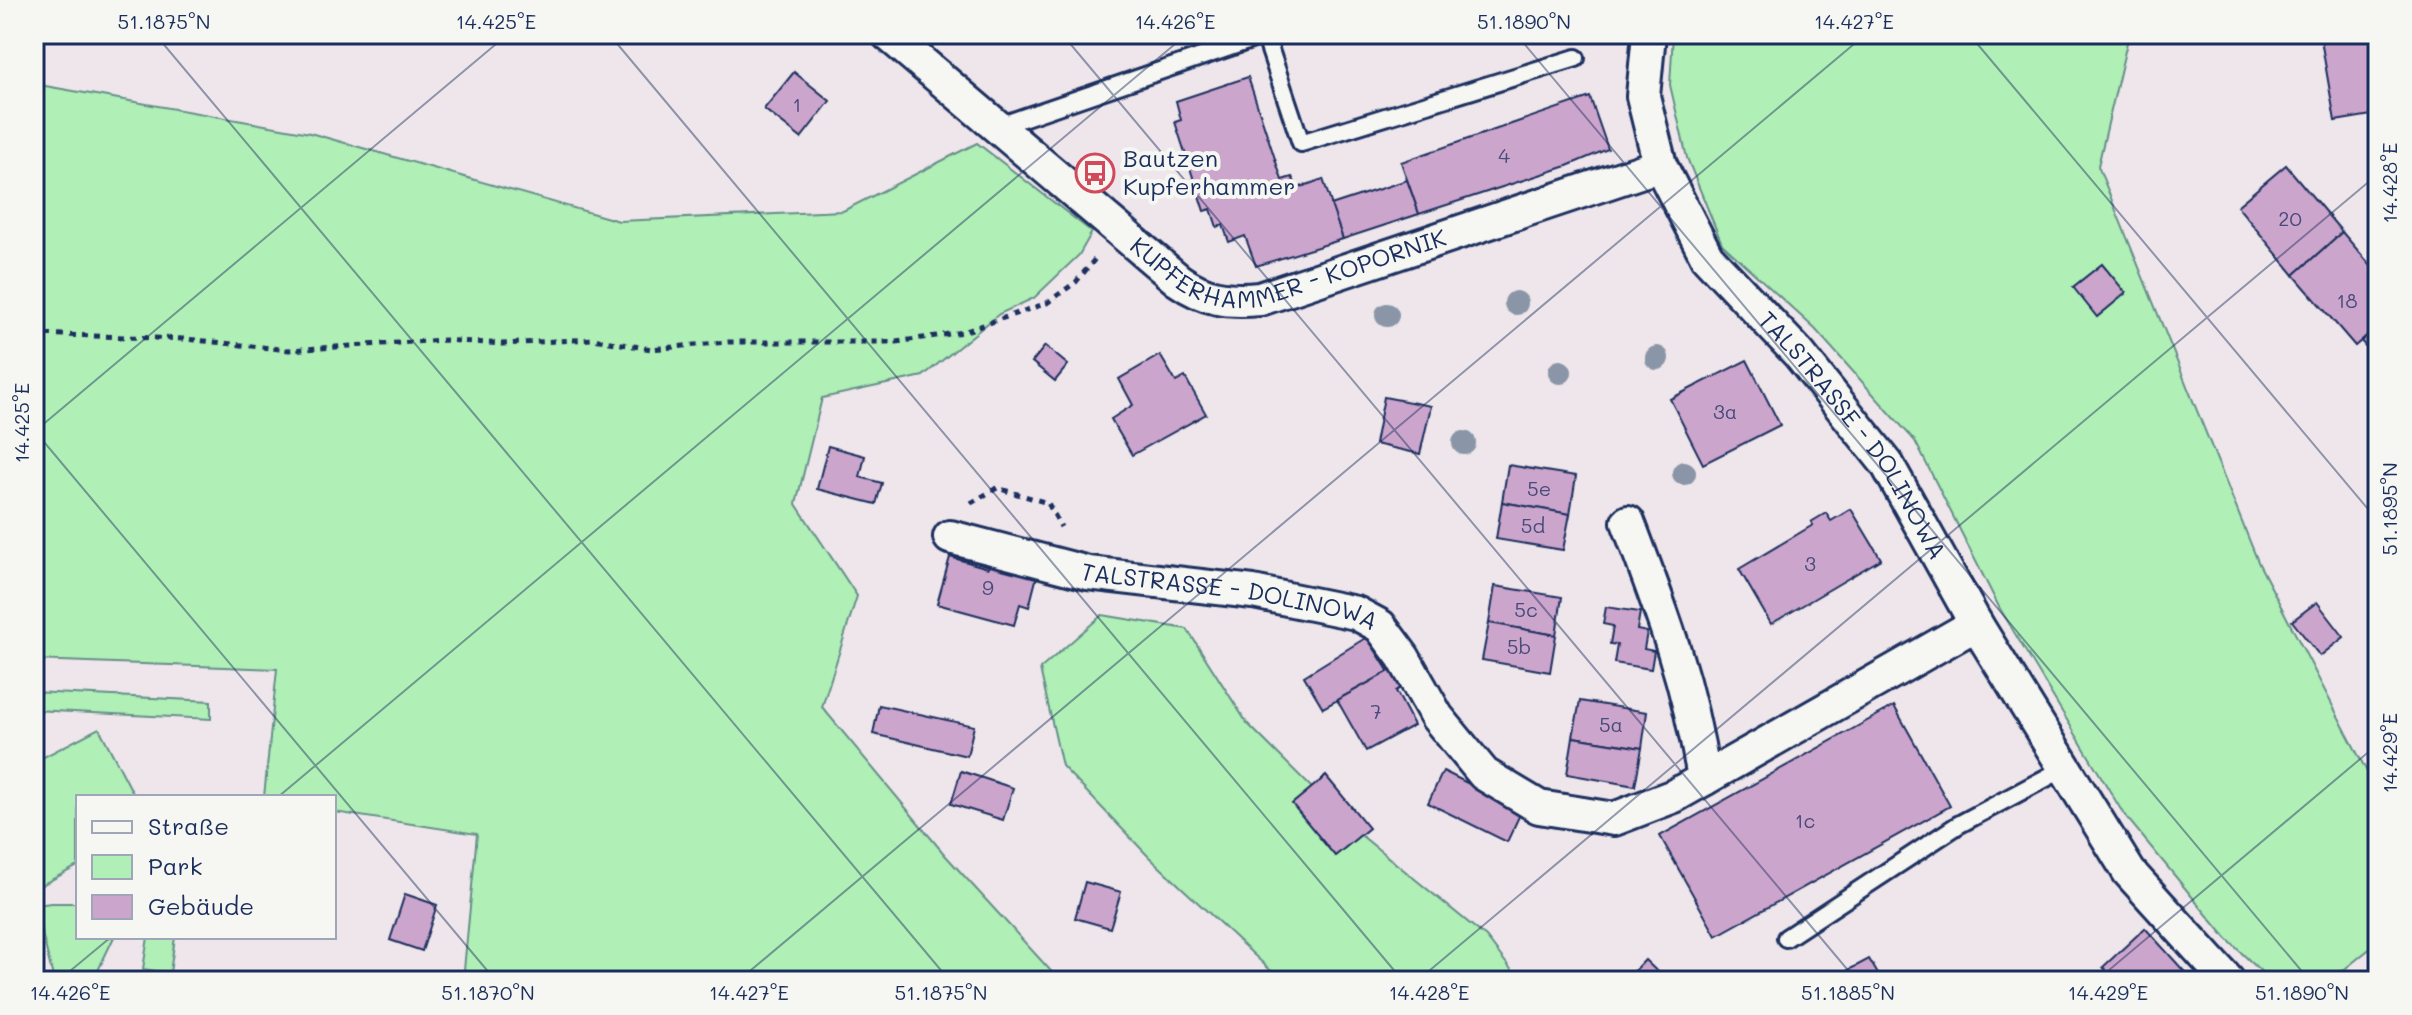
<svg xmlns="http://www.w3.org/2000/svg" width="2412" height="1015" font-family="Mali,sans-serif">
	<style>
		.green { fill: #b0efb6; stroke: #668f8a; stroke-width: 2 }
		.building { fill: #cca5cc; stroke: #1b2f5e; stroke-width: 2 }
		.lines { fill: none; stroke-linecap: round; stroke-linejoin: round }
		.service-casing { stroke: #1b2f5e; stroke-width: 22 }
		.minor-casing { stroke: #1b2f5e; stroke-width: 38 }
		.path { stroke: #1b2f5e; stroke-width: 5; stroke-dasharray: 6 6; stroke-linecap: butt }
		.service { stroke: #f6f6f2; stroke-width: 16 }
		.minor { stroke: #f6f6f2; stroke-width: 32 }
		.tree { fill: #8a96a7 }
		.ticks { fill: none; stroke: #1b2f5e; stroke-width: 2; stroke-opacity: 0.45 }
		.labels { text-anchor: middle; stroke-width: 8; stroke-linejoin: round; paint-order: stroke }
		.number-label { font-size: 20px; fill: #474c7a }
		.poi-label { font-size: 24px; fill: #1b2f5e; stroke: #f6f6f2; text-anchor: start }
		.street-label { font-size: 24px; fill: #1b2f5e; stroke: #f6f6f2 }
		.neatline { fill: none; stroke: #1b2f5e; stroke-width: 3 }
		.ticks-label { font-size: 20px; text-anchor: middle; fill: #1b2f5e }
	</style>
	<rect width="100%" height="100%" fill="#eee6ea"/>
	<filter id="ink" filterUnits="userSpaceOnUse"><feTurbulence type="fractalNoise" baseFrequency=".0125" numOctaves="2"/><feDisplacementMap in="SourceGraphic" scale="16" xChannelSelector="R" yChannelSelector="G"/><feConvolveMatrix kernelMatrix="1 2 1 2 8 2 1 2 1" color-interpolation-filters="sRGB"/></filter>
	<g filter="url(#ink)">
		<g class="green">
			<polygon points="1673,34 2129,34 2098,166 2259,564 2378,793 2378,942 2330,981 2271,981 2226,938 2123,813 1999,607 1915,441 1815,329 1722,244 1687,158 1670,85"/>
			<polygon points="34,84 310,133 619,221 843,211 977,143 1092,232 1079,255 1034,298 999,314 923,376 822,398 796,504 857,596 822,707 945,855 1060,981 463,980 477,834 334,812 334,797 264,797 277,669 34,660"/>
			<polygon points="1102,615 1187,629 1247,723 1351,827 1486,937 1520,981 1282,981 1149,857 1062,766 1040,669"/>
			<polygon points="34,692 211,701 211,719 34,710"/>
			<polygon points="99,728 135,797 78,797 78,866 34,889 34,762"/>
			<polygon points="51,903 78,903 78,937 114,937 93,981 54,981 35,905"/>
			<polygon points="148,937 175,937 170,973 143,969"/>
		</g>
		<g class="building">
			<polygon points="2320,34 2378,34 2378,114 2335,121"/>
			<polygon points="794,72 830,101 801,138 764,109"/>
			<polygon points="1248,77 1282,180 1292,177 1298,188 1323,179 1343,239 1256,266 1245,236 1229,242 1223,225 1217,227 1211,209 1204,211 1175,122 1181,120 1176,101"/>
			<polygon points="1590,97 1608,149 1567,166 1419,214 1401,162"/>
			<polygon points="2286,165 2342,232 2294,275 2237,206"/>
			<polygon points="1407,180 1419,214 1343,239 1331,205"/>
			<polygon points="2342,232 2378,274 2378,326 2355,346 2294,275"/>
			<polygon points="2102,264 2126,293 2097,317 2073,287"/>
			<polygon points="2378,326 2378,361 2361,341"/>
			<polygon points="1045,346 1068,365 1055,381 1032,362"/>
			<polygon points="1160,355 1176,382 1185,377 1206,414 1132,455 1111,419 1133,405 1119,379"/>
			<polygon points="1747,360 1780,425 1703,464 1670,399"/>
			<polygon points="1384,397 1431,406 1420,454 1375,444"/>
			<polygon points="828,446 865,456 860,477 882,483 876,504 817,489"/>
			<polygon points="1508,465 1576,476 1570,514 1502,502"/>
			<polygon points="1502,502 1570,514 1563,550 1496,539"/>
			<polygon points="1851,509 1881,559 1771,624 1739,569 1813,525 1811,522 1826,513 1831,521"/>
			<polygon points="950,557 988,568 991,559 1038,572 1029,607 1020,604 1014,625 937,604"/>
			<polygon points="1495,586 1562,597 1556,635 1489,623"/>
			<polygon points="2317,602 2344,637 2320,656 2292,621"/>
			<polygon points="1606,607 1640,612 1637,630 1647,632 1644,649 1654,651 1651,669 1614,663 1617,645 1610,644 1613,626 1603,624"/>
			<polygon points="1489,623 1556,635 1550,672 1482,660"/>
			<polygon points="1367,637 1389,672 1323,708 1304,676"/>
			<polygon points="1395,668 1405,685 1396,691 1414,725 1366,751 1337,700"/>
			<polygon points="1580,701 1647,712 1642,748 1573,737"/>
			<polygon points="879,705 974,726 967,756 873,734"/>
			<polygon points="1894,706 1950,806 1716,936 1660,836"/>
			<polygon points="1573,737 1642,748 1635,786 1567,774"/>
			<polygon points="961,771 1013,788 1003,820 951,804"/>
			<polygon points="1443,771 1522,810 1507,842 1428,803"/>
			<polygon points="1326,776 1369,828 1335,856 1292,804"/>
			<polygon points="1085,882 1121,892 1110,928 1075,918"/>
			<polygon points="405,894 437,905 422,951 390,940"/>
			<polygon points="2145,928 2193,981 2115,981 2103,967"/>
			<polygon points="1869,959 1882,981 1828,981"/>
			<polygon points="1645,960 1667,981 1625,981"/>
		</g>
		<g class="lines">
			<defs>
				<g id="service">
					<polyline points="996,127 1265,35 1301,143 1576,58"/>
					<polyline points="1786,938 1958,825 2063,769"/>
				</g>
				<g id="minor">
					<path id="s1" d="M 888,34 L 1178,280 C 1205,299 1227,302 1260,299 L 1660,165"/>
					<path id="s2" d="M 1649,34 L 1643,96 L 1660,165 L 1707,257 L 1799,354 L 1887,464 L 1976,624 L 2129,872 L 2228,981"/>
					<path id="s3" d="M 950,537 L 1088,573 L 1253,592 L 1356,613 L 1380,626 L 1403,657 L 1437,717 L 1484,774 L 1539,807 L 1614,819 L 1674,796 L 1704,779 C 1689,682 1662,612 1628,522"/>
					<polyline points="1704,779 1976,624"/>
				</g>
			</defs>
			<use href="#service" class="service-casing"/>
			<use href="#minor" class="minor-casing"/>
			<g class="path">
				<polyline points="34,334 186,339 289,350 444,340 502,344 593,339 651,349 728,342 896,342 963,332 1047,303 1076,282 1095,259"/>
				<polyline points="971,503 997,488 1048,503 1061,527"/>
			</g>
			<use href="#service" class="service"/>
			<use href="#minor" class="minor"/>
		</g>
		<g class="tree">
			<circle cx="1516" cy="303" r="12"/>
			<circle cx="1387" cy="315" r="12"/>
			<circle cx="1657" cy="358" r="12"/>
			<circle cx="1560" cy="372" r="12"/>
			<circle cx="1464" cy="443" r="12"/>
			<circle cx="1684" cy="473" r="12"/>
		</g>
	</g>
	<path class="ticks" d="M 155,34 L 950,981M 609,34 L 1403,981M 1062,34 L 1857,981M 1516,34 L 2310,981M 1969,34 L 2378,521M 34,430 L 496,981M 34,432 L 508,34M 278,797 L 1187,34M 34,970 L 43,981M 58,981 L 111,937M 738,981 L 1866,34M 1417,981 L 2378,174M 2096,981 L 2378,744"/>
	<defs>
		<symbol id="bus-ring" viewBox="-11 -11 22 22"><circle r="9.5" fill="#f6f6f2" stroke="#d1495b" stroke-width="1.5"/><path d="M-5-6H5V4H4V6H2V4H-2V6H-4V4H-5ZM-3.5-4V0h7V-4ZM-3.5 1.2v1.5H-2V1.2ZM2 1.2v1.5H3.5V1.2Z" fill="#d1495b"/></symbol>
	</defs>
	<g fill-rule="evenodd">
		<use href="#bus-ring" x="1073" y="151" width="44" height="44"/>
	</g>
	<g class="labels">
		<g class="number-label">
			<text x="797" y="112">1</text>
			<text x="1504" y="163">4</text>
			<text x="2290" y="226">20</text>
			<text x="2347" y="308">18</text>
			<text x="1725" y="419">3a</text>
			<text x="1539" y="496">5e</text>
			<text x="1533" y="533">5d</text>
			<text x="1810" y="571">3</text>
			<text x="988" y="595">9</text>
			<text x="1526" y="617">5c</text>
			<text x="1519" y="654">5b</text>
			<text x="1376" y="719">7</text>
			<text x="1611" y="732">5a</text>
			<text x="1805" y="828">1c</text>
		</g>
		<g class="poi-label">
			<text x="1123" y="167">Bautzen<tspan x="1123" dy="28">Kupferhammer</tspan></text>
		</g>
		<g class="street-label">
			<text dy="8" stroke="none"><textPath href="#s1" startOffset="492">KUPFERHAMMER - KOPORNIK</textPath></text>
			<text dy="8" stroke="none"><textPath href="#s2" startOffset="468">TALSTRASSE - DOLINOWA</textPath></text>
			<text dy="8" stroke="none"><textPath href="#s3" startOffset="286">TALSTRASSE - DOLINOWA</textPath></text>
		</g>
	</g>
	<rect width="2412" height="1015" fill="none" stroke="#f6f6f2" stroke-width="88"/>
	<rect x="76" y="795" width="260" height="144" fill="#f6f6f2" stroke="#9ea6b7" stroke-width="2"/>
	<rect x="92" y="821" width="40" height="12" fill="#f6f6f2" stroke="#9ea6b7" stroke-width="2"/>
	<text x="148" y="835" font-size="24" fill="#1b2f5e">Straße</text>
	<rect x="92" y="855" width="40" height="24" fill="#b0efb6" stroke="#9ea6b7" stroke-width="2"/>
	<text x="148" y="875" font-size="24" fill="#1b2f5e">Park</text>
	<rect x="92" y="895" width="40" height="24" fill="#cca5cc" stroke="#9ea6b7" stroke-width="2"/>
	<text x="148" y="915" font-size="24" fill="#1b2f5e">Gebäude</text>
	<rect x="44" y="44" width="2324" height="927" class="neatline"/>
	<g class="ticks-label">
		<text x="164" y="29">51.1875°N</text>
		<text x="496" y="29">14.425°E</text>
		<text x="1175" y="29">14.426°E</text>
		<text x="1524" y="29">51.1890°N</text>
		<text x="1854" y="29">14.427°E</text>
		<text transform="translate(2390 183) rotate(-90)" y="7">14.428°E</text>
		<text transform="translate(22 423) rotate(-90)" y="7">14.425°E</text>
		<text transform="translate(2390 509) rotate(-90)" y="7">51.1895°N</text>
		<text transform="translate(2390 753) rotate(-90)" y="7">14.429°E</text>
		<text x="70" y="1000">14.426°E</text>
		<text x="488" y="1000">51.1870°N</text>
		<text x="749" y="1000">14.427°E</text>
		<text x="941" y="1000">51.1875°N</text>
		<text x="1429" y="1000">14.428°E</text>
		<text x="1848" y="1000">51.1885°N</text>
		<text x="2108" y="1000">14.429°E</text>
		<text x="2302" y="1000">51.1890°N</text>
	</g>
</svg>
